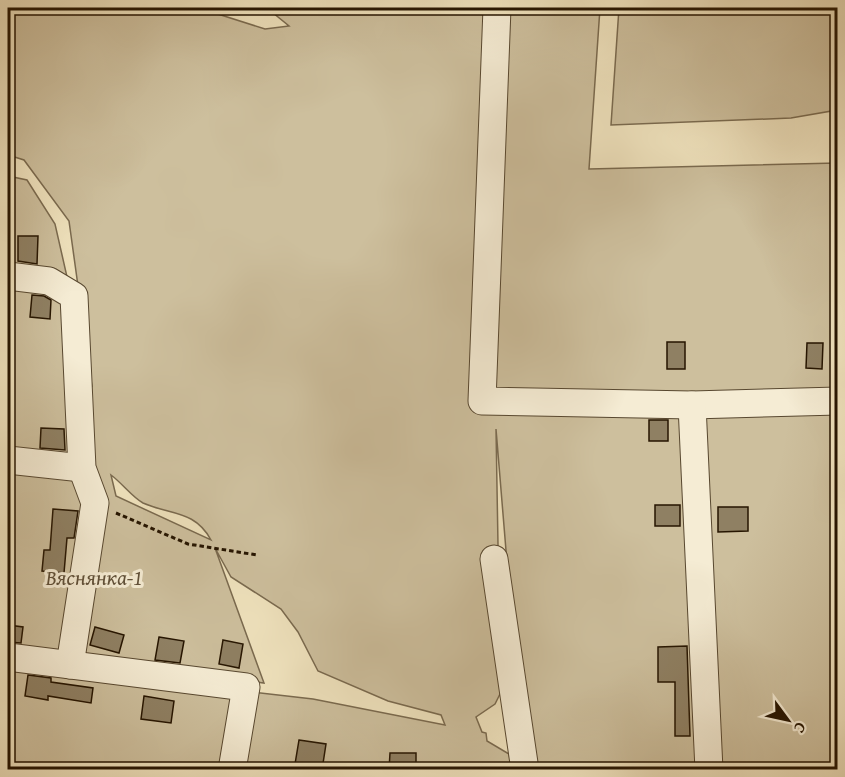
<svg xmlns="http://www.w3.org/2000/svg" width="845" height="777" font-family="'Gentium Book Plus',serif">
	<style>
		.green { fill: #cdbf9d; stroke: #7a6a4f; stroke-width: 1.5; fill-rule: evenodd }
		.building { fill: #8f8063; stroke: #261501; stroke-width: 1.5 }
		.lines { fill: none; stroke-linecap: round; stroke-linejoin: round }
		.minor-casing { stroke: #584830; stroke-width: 29 }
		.path { stroke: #261501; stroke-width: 3; stroke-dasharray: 4.5 3; stroke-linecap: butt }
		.minor { stroke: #f5ecd4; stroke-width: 27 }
		.labels { text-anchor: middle; stroke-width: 6; stroke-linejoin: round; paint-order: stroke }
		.park-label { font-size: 21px; font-style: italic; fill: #605038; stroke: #f5ecd4 }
	</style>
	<rect width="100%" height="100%" fill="#efe2bd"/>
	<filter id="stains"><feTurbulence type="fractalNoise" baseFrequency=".00333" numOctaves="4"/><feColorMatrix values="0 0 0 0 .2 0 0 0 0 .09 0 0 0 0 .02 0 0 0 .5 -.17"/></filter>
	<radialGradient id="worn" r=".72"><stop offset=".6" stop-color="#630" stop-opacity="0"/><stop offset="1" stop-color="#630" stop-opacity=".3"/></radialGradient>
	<g class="green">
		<path d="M 8,8 L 199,8 L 265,29 L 289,26 L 267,8 L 600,8 L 589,169 L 837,163 L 837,769 L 524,769 L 496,429 L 500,661 L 505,684 L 495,704 L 476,717 L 482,732 L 486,733 L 487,741 L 509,754 L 512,769 L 8,769 L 8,664 L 313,699 L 445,725 L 441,715 L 388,701 L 318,671 L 298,632 L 281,609 L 231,577 L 215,548 L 264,683 L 8,654 L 8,176 L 27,180 L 55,224 L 92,387 L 69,221 L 24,160 L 8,155 ZM 111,475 C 122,483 132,497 143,503 C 170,515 195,510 211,540 L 116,496 Z"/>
		<polygon points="619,8 837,8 837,110 791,118 611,125"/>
	</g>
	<g class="building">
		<polygon points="18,236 38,236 37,264 18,261"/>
		<polygon points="32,295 44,296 51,300 50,319 30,317"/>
		<rect x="667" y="342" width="18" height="27"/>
		<polygon points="807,343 823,343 822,369 806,368"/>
		<rect x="649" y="420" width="19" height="21"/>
		<polygon points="41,428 64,429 65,450 40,448"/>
		<rect x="655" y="505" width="25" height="21"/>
		<polygon points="718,507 748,507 748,531 718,532"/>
		<polygon points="53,509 78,511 74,538 67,538 64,573 42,571 44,550 50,550"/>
		<polygon points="8,625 23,627 21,643 8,642"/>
		<polygon points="95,627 124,635 119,653 90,645"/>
		<polygon points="159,637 184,641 180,663 155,660"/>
		<polygon points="223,640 243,644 239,668 219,664"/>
		<polygon points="687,646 690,736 675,736 675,682 658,682 658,647"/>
		<polygon points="28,675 51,678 51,682 93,688 91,703 48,696 48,700 25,696"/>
		<polygon points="144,696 174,701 171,723 141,719"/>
		<polygon points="299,740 326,744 322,770 294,770"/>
		<polygon points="390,753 416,753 416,770 389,770"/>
	</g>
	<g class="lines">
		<defs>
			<g id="minor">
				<polyline points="497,8 482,401 692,405 838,401"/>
				<polyline points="8,276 49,281 74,296 82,468 95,503 70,665"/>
				<polyline points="692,405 709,770"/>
				<polyline points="8,460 82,468"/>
				<polyline points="494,559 525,770"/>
				<polyline points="8,657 246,687 232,770"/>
			</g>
		</defs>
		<use href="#minor" class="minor-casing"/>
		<polyline class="path" points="116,513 188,544 257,555"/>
		<use href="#minor" class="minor"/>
	</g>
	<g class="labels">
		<g class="park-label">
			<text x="94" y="585">Вяснянка-1</text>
		</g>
	</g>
	<rect width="845" height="777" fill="none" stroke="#efe2bd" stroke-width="30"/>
	<rect x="9" y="9" width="827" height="759" fill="none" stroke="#261501" stroke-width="3"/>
	<rect x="15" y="15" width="815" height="747" fill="none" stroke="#261501" stroke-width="1.5"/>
	<g transform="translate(788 720) rotate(123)" stroke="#f5ecd4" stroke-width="4.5" paint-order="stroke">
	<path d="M0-4.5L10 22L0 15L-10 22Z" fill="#261501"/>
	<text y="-9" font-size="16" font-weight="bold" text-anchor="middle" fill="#261501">С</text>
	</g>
	<rect width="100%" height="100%" filter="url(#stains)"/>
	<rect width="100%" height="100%" fill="url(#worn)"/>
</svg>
